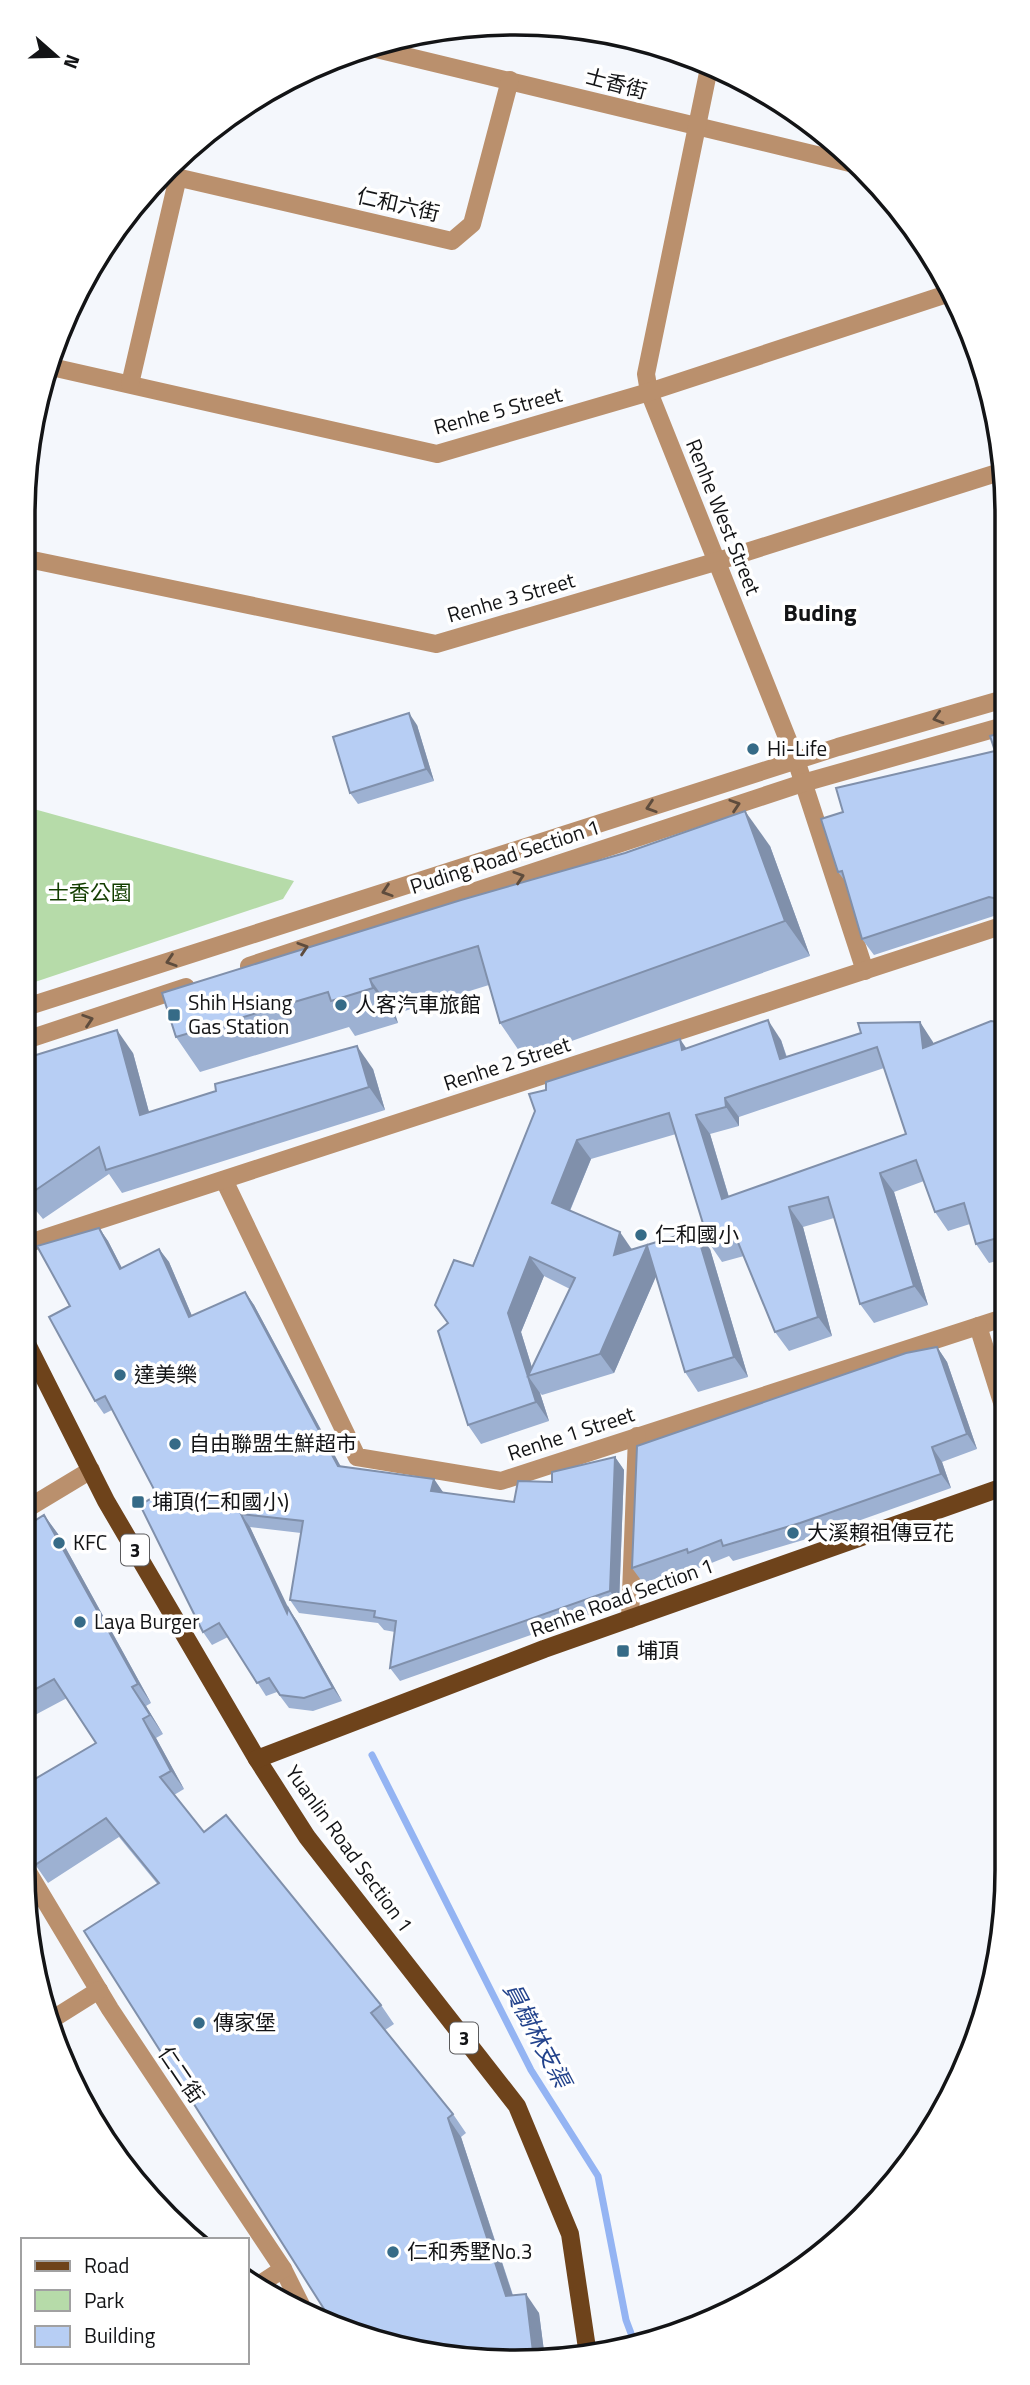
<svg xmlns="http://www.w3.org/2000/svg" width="1030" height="2385" font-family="'Titillium Web','Noto Sans TC',sans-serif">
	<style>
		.green { fill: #b6dba9 }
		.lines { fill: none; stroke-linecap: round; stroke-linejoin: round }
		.stream { stroke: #94b4f3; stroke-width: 7 }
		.minor { stroke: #ba906d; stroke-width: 18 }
		.major { stroke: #6e431b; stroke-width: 18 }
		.wall { fill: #9db1d2; fill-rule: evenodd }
		.shaded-wall { fill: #8090ab }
		.building { fill: #b7cef4; stroke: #8090ab; stroke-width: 2; fill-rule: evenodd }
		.oneway { stroke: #5e4c3d }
		.poi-dot { fill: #366b87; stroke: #fff; stroke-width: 2.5 }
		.labels { text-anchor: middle; stroke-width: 7; stroke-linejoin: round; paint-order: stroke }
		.shield { fill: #fff; stroke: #5a5a5c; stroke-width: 2 }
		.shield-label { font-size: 19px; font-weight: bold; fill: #131416 }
		.street-label { font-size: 21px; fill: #131416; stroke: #fff }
		.poi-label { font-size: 21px; fill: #131416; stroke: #fff; text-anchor: start }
		.park-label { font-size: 21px; fill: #133e00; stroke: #fff }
		.water-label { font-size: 23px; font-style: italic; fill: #23438c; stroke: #fff }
		.quarter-label { font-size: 24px; font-weight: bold; fill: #131416; stroke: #fff }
		.rim { fill: none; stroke: #131416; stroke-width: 3.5 }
	</style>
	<rect width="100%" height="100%" fill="#f4f7fc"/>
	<polygon class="green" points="23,806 294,881 283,899 23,986"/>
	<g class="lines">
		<polyline class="stream" points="372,1755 531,2070 598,2176 626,2320 635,2344"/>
		<g class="minor">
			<polyline points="368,47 854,164"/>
			<polyline points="709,68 646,374 649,392 796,760 865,971"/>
			<polyline points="163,174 452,241 472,224 510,80"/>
			<polyline points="47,366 437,454 649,392 950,293"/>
			<polyline points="130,384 178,177"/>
			<polyline points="23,558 436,644 715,562 1003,471"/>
			<polyline points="249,966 803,783 1004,726"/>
			<polyline points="23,1008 838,747 1004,699"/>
			<polyline points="23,1041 186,987"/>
			<polyline points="224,1180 357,1457 501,1481 1006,1317"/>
			<polyline points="23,1245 1004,925"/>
			<polyline points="978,1326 1006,1415"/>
			<polyline points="23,1511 91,1470"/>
			<polyline points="630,1619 637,1436"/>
			<polyline points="23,1864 110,2009 283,2269 303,2309"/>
			<polyline points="48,2022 99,1990"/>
			<polyline points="257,2286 283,2269"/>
		</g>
		<g class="major">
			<polyline points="23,1336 106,1501 257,1759 307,1837 517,2106 570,2234 588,2355"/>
			<polyline points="257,1759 544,1649 1006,1486"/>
		</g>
	</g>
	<g class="wall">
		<polygon points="417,725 434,781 358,804 350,793"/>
		<polygon points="1004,732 1004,915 1000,914 874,955 862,939 845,881 838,872 843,812 995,751"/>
		<polygon points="770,846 810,956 524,1058 500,1023 489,985 395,1014 398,1023 355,1036 349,1027 200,1072 176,1037"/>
		<path d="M 920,1022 L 933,1044 L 1005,1023 L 1005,1259 L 989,1263 L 976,1244 L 970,1224 L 948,1231 L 935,1212 L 924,1181 L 894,1192 L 928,1305 L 874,1323 L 860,1304 L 834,1218 L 803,1227 L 832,1336 L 789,1351 L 775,1332 L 744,1256 L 722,1262 L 709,1243 L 676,1134 L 591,1159 L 570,1211 L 632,1249 L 710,1249 L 748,1377 L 698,1392 L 685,1372 L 656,1276 L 614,1373 L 542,1395 L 540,1393 L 549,1421 L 481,1444 L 468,1425 L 448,1323 L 546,1090 L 687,1049 L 781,1040 L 787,1057 ZM 884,1068 L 906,1134 L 729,1197 L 710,1134 L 739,1126 L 739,1117 ZM 544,1276 L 570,1289 L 532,1368 L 521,1332 Z"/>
		<polygon points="133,1053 149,1112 373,1069 385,1110 122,1193 109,1174 43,1219 23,1195 23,1059"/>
		<polygon points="99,1228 108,1241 122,1268 159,1249 169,1262 192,1316 245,1292 254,1305 340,1466 434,1479 443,1493 514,1502 552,1482 615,1457 624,1470 619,1604 400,1681 390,1668 395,1632 384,1630 378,1623 299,1613 290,1600 301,1533 250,1527 288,1609 297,1621 342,1701 313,1711 289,1708 277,1692 266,1696 228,1637 212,1645 203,1632 157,1495 112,1410 104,1414 95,1401 70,1306"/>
		<polygon points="937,1347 947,1362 977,1449 942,1462 951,1488 810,1538 733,1561 729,1556 699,1568 696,1565 643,1583 632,1568"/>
		<polygon points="44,1515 58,1534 151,1703 146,1706 163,1734 156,1738 184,1789 174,1795 204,1832 381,2005 394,2024 385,2030 453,2114 466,2133 461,2137 513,2295 539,2313 545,2359 119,1837 48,1883 30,1857 23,1853 23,1786 96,1743 67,1698 35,1715 23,1698 23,1528"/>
	</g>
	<g class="shaded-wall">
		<polygon points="409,713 417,725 434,781 426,769"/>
		<polygon points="745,811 770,846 810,956 785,921"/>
		<polygon points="370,979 395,1014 398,1023 373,988"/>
		<polygon points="768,1020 781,1040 792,1075 780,1059"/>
		<polygon points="920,1022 933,1042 937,1067 923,1048"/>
		<polygon points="117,1030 133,1053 156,1138 140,1115"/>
		<polygon points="680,1039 693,1058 682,1050"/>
		<polygon points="357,1046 373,1069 385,1110 369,1087"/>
		<polygon points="725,1098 739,1117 739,1126 726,1107"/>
		<polygon points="696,1115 710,1134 735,1218 722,1199"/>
		<polygon points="577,1140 591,1159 565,1222 552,1203"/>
		<polygon points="880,1173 894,1192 928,1305 914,1286"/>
		<polygon points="789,1207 803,1227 832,1336 818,1317"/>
		<polygon points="99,1228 108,1241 129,1282 120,1269"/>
		<polygon points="696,1230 710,1249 748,1377 734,1357"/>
		<polygon points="620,1232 633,1251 614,1255"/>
		<polygon points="647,1246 661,1265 614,1373 600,1354"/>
		<polygon points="159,1249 169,1262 198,1330 189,1317"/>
		<polygon points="530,1257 544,1276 521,1332 534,1374 528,1376 540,1393 549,1421 536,1402 508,1313"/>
		<polygon points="245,1292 254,1305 347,1478 338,1466"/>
		<polygon points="937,1347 947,1362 977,1449 967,1434"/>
		<polygon points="932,1447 942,1462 951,1488 941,1474"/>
		<polygon points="615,1457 624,1470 619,1604 610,1591"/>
		<polygon points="434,1479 443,1492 440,1504 431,1491"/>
		<polygon points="241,1514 250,1527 297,1626 287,1613"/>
		<polygon points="44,1515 58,1534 151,1703 138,1684"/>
		<polygon points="288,1608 297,1621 342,1701 333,1688"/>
		<polygon points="132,1687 146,1706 163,1734 150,1715"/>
		<polygon points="143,1719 156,1738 184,1789 171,1771"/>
		<polygon points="448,2118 461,2137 519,2315 506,2296"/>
		<polygon points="526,2294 539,2313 545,2359 534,2360"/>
	</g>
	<g class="building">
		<polygon points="409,713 426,769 350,793 333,737"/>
		<polygon points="1004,732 1004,897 998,899 989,897 862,939 842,871 838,872 821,819 843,812 836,788 995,751 990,736"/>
		<polygon points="745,811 785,921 500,1023 478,946 370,979 373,988 331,1001 328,992 176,1037 162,993 461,900 625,853"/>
		<path d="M 768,1020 L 780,1059 L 861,1033 L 858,1023 L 920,1022 L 923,1048 L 991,1021 L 1005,1023 L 1005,1236 L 976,1244 L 964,1203 L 935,1212 L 916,1160 L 880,1173 L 914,1286 L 860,1304 L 828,1197 L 789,1207 L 818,1317 L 775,1332 L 735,1235 L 709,1243 L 669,1113 L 577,1140 L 552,1203 L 620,1232 L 614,1255 L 696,1230 L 734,1357 L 685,1372 L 647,1246 L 600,1354 L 528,1376 L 575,1278 L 530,1257 L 508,1313 L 536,1402 L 468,1425 L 438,1331 L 448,1323 L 435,1305 L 454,1260 L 473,1266 L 535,1111 L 529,1094 L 546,1090 L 546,1082 L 680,1039 L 682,1050 ZM 877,1047 L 906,1134 L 722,1199 L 696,1115 L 726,1107 L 725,1098 Z"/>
		<polygon points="117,1030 140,1115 216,1091 215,1084 357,1046 369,1087 106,1170 99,1147 27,1196 23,1191 23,1059"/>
		<polygon points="99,1228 120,1269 159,1249 189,1317 245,1292 338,1466 434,1479 431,1491 514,1502 518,1481 552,1482 552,1472 615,1457 610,1591 390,1668 396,1621 374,1617 375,1611 290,1600 303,1521 241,1514 287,1613 288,1608 333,1688 304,1698 280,1695 269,1678 257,1683 219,1623 203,1632 140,1505 157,1495 105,1396 95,1401 49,1317 70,1306 37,1246"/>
		<polygon points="1006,1315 1006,1333 1000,1316"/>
		<polygon points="937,1347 967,1434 932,1447 941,1474 800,1523 723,1546 721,1540 688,1553 687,1549 632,1568 637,1446 906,1353"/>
		<polygon points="44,1515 138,1684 132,1687 150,1715 143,1719 171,1771 160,1777 204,1832 226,1815 381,2005 371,2013 453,2114 448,2118 506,2296 526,2294 534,2360 515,2362 419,2353 331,2320 84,1931 159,1883 106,1818 35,1865 23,1845 23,1786 96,1743 54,1679 23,1696 23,1528"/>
	</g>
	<defs><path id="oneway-chevron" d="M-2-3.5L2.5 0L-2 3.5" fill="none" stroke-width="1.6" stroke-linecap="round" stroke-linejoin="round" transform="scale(1.75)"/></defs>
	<g class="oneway">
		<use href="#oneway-chevron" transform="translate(938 718) rotate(164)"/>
		<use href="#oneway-chevron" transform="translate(735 805) rotate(-18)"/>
		<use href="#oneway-chevron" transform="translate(651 807) rotate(162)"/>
		<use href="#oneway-chevron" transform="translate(519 877) rotate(-18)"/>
		<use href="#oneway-chevron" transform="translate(387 891) rotate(162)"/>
		<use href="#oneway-chevron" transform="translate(303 948) rotate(-18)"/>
		<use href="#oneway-chevron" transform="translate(171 961) rotate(162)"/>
		<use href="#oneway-chevron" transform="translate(88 1020) rotate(-18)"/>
	</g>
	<g class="poi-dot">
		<circle cx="753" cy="749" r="7"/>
		<circle cx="341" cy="1005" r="7"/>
		<rect x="167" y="1008" width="14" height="14" rx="3.5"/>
		<circle cx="641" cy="1235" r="7"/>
		<circle cx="120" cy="1375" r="7"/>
		<circle cx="175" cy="1444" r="7"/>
		<rect x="131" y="1495" width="14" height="14" rx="3.5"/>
		<circle cx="793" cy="1533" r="7"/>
		<circle cx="59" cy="1543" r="7"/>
		<circle cx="80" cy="1622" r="7"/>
		<rect x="616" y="1644" width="14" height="14" rx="3.5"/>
		<circle cx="199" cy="2023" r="7"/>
		<circle cx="393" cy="2252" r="7"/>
	</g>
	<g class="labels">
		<g class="shield">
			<rect x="121" y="1534.5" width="28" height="31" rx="5"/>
			<rect x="450" y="2022.5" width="28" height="31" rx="5"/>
		</g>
		<g class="shield-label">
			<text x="135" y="1557">3</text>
			<text x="464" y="2045">3</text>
		</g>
		<g class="street-label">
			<text transform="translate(616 84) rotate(15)" y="7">士香街</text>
			<text transform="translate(398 205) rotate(13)" y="7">仁和六街</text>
			<text transform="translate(498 411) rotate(-15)" y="7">Renhe 5 Street</text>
			<text transform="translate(723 517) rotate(68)" y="7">Renhe West Street</text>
			<text transform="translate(511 598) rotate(-16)" y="7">Renhe 3 Street</text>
			<text transform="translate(505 857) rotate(-18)" y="7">Puding Road Section 1</text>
			<text transform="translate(507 1064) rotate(-18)" y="7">Renhe 2 Street</text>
			<text transform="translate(571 1434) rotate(-18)" y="7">Renhe 1 Street</text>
			<text transform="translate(622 1598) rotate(-20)" y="7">Renhe Road Section 1</text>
			<text transform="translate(349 1849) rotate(54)" y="7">Yuanlin Road Section 1</text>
			<text transform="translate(181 2075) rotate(56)" y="7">仁二街</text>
		</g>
		<g class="poi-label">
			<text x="767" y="756">Hi-Life</text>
			<text x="188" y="1010">Shih Hsiang<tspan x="188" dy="24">Gas Station</tspan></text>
			<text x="355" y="1012">人客汽車旅館</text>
			<text x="655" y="1242">仁和國小</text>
			<text x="134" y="1382">達美樂</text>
			<text x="189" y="1451">自由聯盟生鮮超市</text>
			<text x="152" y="1509">埔頂(仁和國小)</text>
			<text x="807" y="1540">大溪賴祖傳豆花</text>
			<text x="73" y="1550">KFC</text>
			<text x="94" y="1629">Laya Burger</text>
			<text x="637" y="1658">埔頂</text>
			<text x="213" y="2030">傳家堡</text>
			<text x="407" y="2259">仁和秀墅No.3</text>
		</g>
		<g class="park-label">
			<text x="90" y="900">士香公園</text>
		</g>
		<g class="water-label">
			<text transform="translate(537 2035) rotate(62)" y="8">員樹林支渠</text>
		</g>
		<g class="quarter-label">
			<text x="820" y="621">Buding</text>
		</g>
	</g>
	<path d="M0 0H1030V2385H0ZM515 35H515A480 480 0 0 1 995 515V1870A480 480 0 0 1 515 2350H515A480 480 0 0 1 35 1870V515A480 480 0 0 1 515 35Z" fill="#fff" fill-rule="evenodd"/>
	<path class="rim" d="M515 35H515A480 480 0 0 1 995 515V1870A480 480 0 0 1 515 2350H515A480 480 0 0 1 35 1870V515A480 480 0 0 1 515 35Z"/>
	<rect x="21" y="2238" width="228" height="126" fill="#ffffff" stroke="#a1a1a2" stroke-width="2"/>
	<rect x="35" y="2261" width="35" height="10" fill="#6e431b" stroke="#a1a1a2" stroke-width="2"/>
	<text x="84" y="2273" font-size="21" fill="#131416">Road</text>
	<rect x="35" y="2290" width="35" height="21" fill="#b6dba9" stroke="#a1a1a2" stroke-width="2"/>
	<text x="84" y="2308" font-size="21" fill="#131416">Park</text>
	<rect x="35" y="2326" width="35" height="21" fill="#b7cef4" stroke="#a1a1a2" stroke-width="2"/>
	<text x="84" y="2343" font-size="21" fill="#131416">Building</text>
	<g transform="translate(56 56) rotate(110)" stroke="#ffffff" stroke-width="5" paint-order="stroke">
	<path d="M0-5L12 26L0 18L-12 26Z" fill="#131416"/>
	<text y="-10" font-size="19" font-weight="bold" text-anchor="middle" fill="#131416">N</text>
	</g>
</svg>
